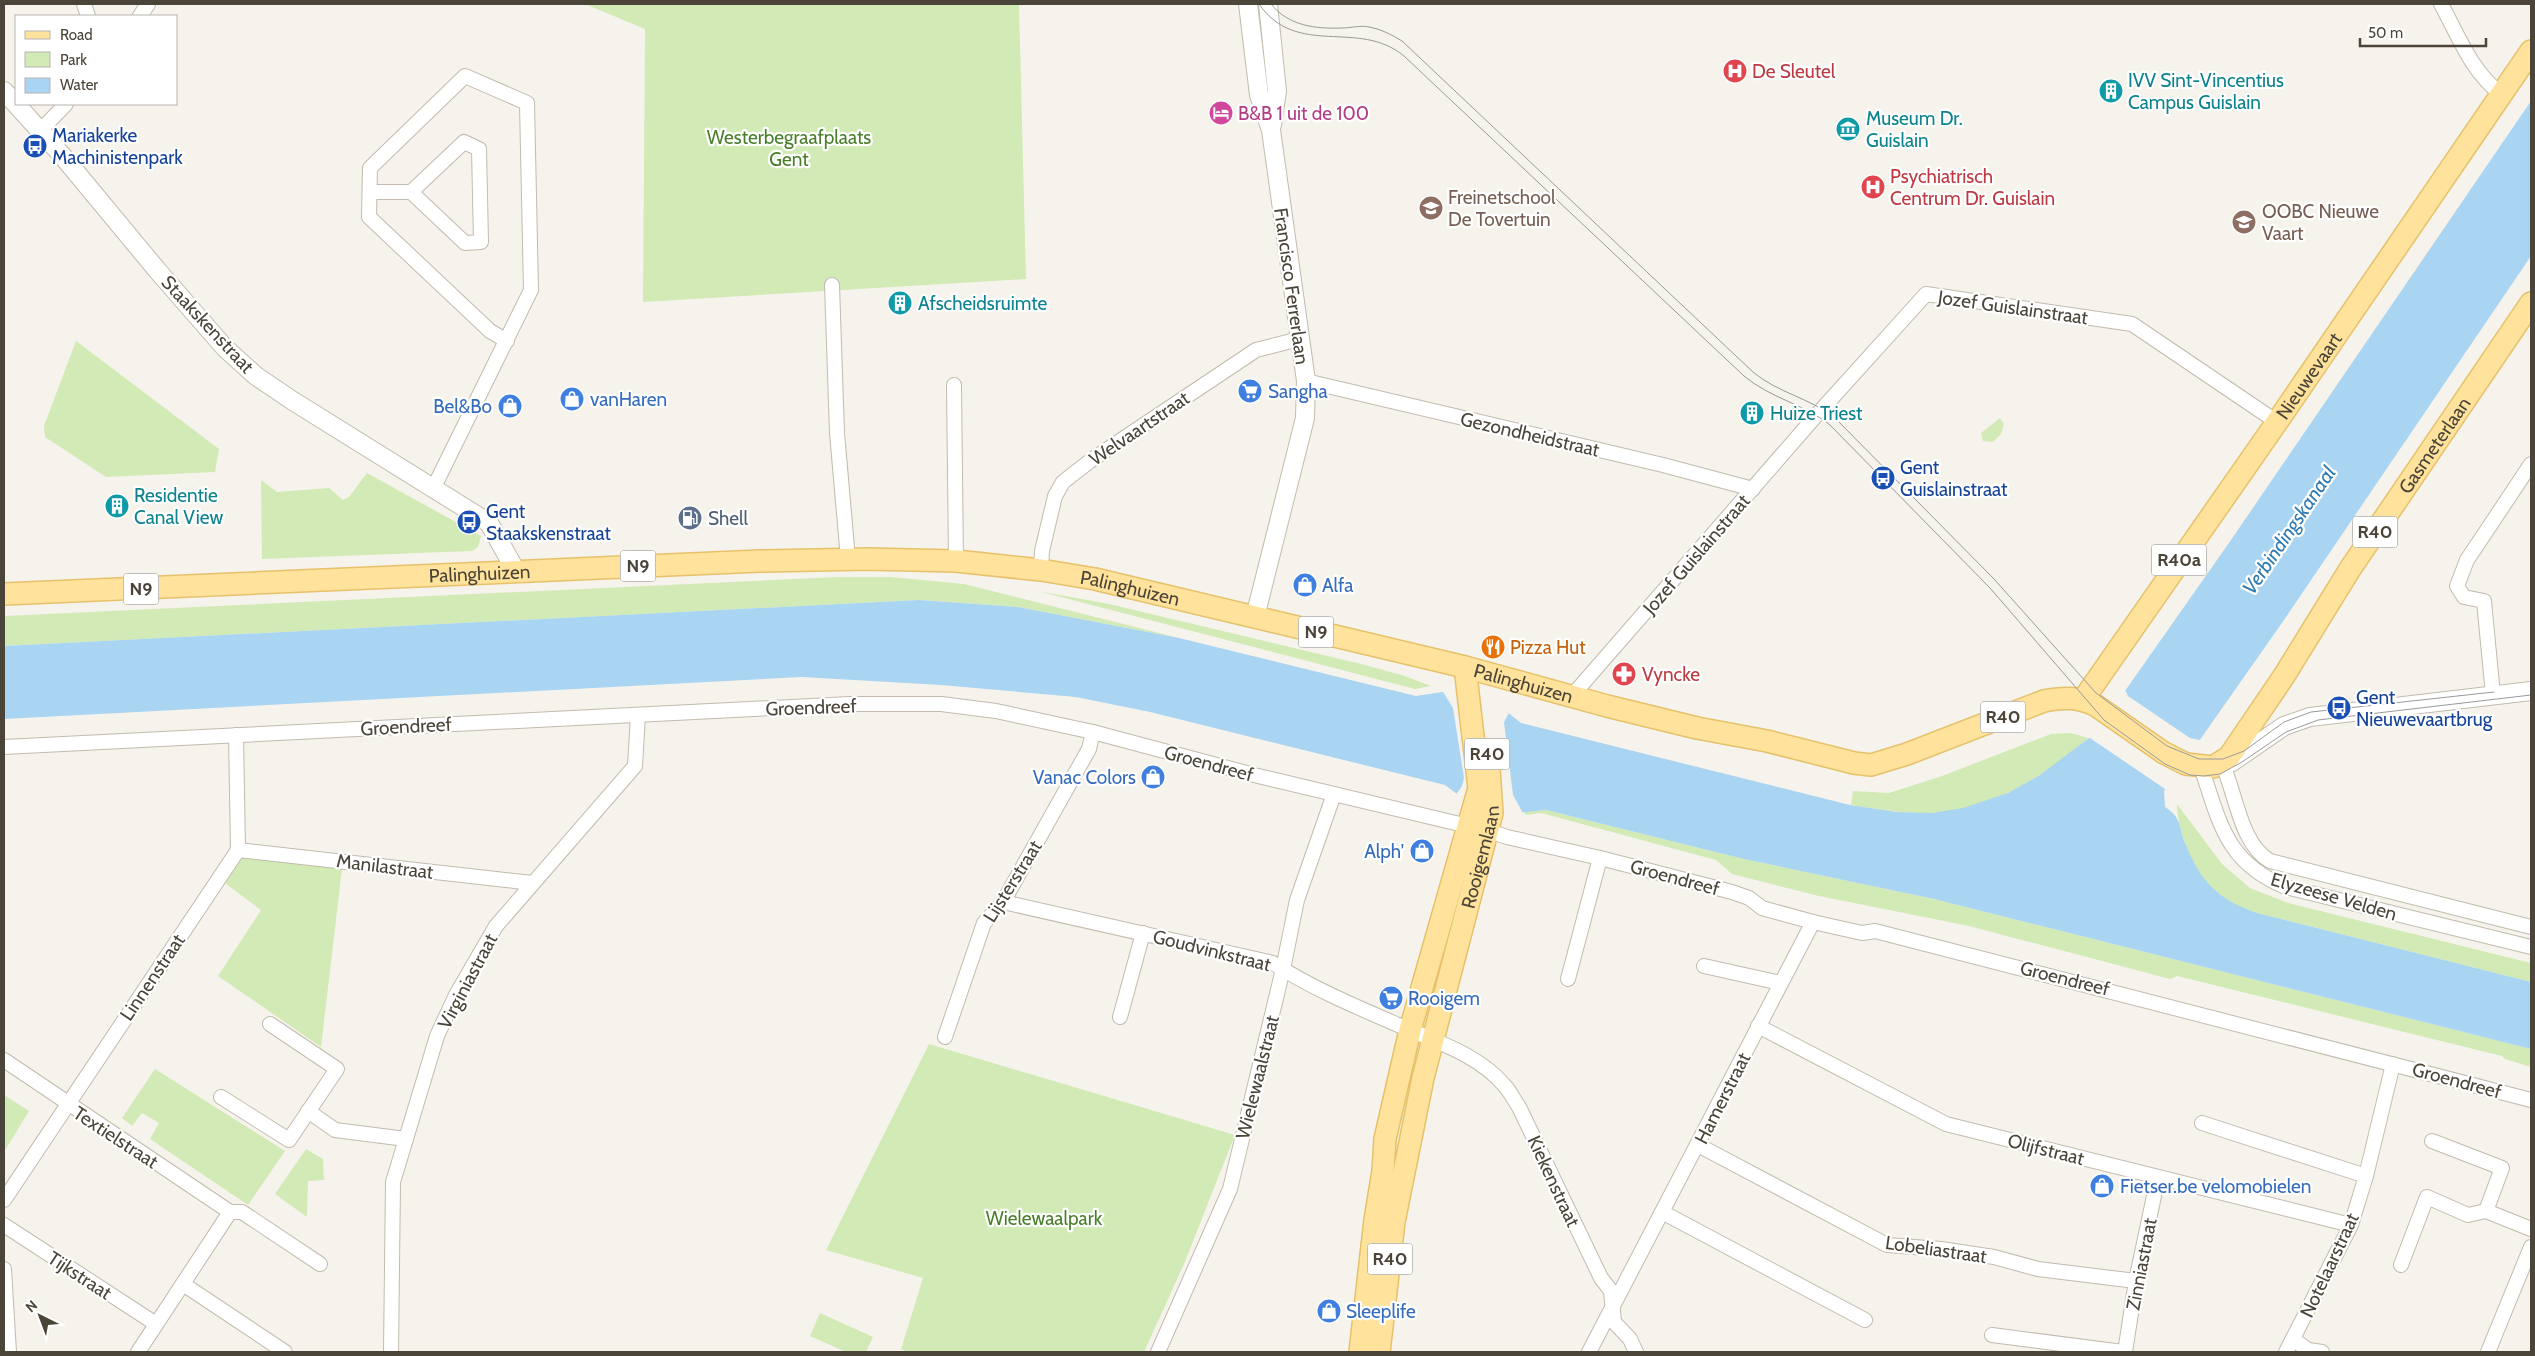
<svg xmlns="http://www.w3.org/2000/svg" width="2535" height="1356" font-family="Cabin,sans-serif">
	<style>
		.green { fill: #d2eab5 }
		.water { fill: #a9d4f2 }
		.pier { fill: #f6f3ec }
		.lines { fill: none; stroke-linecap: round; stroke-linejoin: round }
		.minor-casing { stroke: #c2bbae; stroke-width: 16 }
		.tertiary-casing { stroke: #c2bbae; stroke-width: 20 }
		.primary-casing { stroke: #e6c16a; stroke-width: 24 }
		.minor { stroke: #fff; stroke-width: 14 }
		.tertiary { stroke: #fff; stroke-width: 18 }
		.primary { stroke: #ffe39c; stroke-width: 21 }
		.tram { stroke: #9a9a9a; stroke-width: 1 }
		.labels { text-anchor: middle; stroke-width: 4.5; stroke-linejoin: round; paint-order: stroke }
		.shield { fill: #fff; stroke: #817c74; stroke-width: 1 }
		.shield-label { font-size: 18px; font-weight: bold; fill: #4b4439 }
		.health-label { font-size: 19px; fill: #be3a42; stroke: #fff; text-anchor: start }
		.culture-label { font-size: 19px; fill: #0d838f; stroke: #fff; text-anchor: start }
		.hotel-label { font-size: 19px; fill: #b23c85; stroke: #fff; text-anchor: start }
		.transit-label { font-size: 19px; fill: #164399; stroke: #fff; text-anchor: start }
		.park-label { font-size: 19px; fill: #4a7f2a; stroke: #fff }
		.education-label { font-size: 19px; fill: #785e54; stroke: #fff; text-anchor: start }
		.street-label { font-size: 19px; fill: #4b4439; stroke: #fff }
		.shop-label { font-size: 19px; fill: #366cbe; stroke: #fff; text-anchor: start }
		.service-label { font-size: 19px; fill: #4e5e75; stroke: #fff; text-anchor: start }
		.food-label { font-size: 19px; fill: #c56008; stroke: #fff; text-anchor: start }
		.water-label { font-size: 20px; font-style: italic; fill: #2e7ab2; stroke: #fff }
	</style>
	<rect width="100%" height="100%" fill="#f6f3ec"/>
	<g class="green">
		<polygon points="585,4 1019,4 1026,279 643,302 645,29"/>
		<polygon points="76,341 219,449 215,472 106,477 45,437 44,426"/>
		<polygon points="2000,418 2004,424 2001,434 1993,442 1983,441 1981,433"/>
		<polygon points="367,473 481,536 478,547 472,551 262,559 261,480 277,492 329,488 343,500 349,497"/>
		<polygon points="838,577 891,577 964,584 1179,638 1018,607 919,600 4,646 4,616"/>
		<polygon points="1038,591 1109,604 1361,664 1402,675 1431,686 1415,689"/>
		<path d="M 2071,733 L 2088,738 C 2046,776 1990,811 1931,813 C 1904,814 1877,809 1851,805 L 1853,791 L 1889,793 L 1942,776 L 2051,734 Z"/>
		<path d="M 2177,804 L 2222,864 L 2250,888 L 2288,903 L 2531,963 L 2531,982 L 2257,913 C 2245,909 2232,905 2221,897 C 2196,881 2177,832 2177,804 Z"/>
		<polygon points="1546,810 1744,859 1934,899 2531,1049 2531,1067 2505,1059 2502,1056 2177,976 2170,979 1969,926 1819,896 1732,874 1716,860 1541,813 1526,815 1524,812"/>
		<polygon points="242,857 342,869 321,1047 218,976 261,910 225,883"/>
		<polygon points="929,1044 1235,1135 1184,1264 1144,1352 908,1352 901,1349 923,1278 826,1250"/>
		<polygon points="155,1069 285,1151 248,1205 150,1139 159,1123 142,1113 132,1126 122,1118"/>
		<polygon points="4,1095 29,1111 4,1152"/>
		<polygon points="306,1149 323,1159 324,1180 308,1181 307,1217 275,1194"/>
		<polygon points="820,1313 873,1337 866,1352 846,1352 810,1336"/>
	</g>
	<path class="water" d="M 2531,101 L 2531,256 L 2284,620 L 2164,791 L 2165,807 C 2182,818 2178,825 2185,843 C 2201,882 2217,899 2257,913 L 2531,982 L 2531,1049 L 1934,899 L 1744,859 L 1546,810 L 1517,813 L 1461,797 L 1445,785 L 1150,712 L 1076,697 L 941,685 L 802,677 L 4,719 L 4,646 L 919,600 L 1018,607 L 1179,638 L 1416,696 L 1442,692 L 1506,711 L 1521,723 L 1850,805 L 1897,812 L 1932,813 L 1963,808 L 2008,793 L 2040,775 L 2089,738 L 2118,701 L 2231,540 Z"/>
	<g class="pier">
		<polygon points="2124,688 2128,696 2190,738 2204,741 2168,791 2087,736"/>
		<polygon points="1442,690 1510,711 1504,722 1513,795 1524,815 1516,816 1461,800 1455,796 1462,786 1464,778 1453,708"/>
	</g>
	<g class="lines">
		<defs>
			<g id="minor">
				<polyline points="84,4 88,16"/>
				<path d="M 2441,4 C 2459,37 2471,71 2501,94"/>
				<polyline points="140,16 148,4"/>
				<polyline points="40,131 66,104"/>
				<polyline points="370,192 411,192 465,243 481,242 479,149 464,142 411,192"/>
				<polyline points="832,285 837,433 848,559"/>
				<polyline points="1306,381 1663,465 1753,489"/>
				<polyline points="954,385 956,561"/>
				<polyline points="433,489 531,290 527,103 465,76 370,168 369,217 490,331 507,341"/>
				<polyline points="1041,570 1042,551 1055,496 1063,482 1090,461 1256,350 1299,339"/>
				<polyline points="2493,695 2484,601 2464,597 2457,586 2467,560 2531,464"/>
				<polyline points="1571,697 1814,418 1926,294 2132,324 2277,422"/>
				<polyline points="4,747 850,704 941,704 996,711 1093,732 1254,775 1489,831 1507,837 1600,858 1732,892 1749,898 1762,908 1813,922 1862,933 1875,931 2531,1100"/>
				<path d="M 2222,763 C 2236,793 2240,844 2270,861 L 2531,927"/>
				<path d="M 2201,767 C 2220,823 2226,863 2286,887 L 2531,947"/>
				<polyline points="238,850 532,883"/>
				<path d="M 1003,902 L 1273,963 C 1313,989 1359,1008 1403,1027 C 1437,1042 1479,1055 1504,1085 C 1510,1091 1514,1100 1519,1107 L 1601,1278 L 1611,1291 L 1614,1322 L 1630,1339 L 1636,1352"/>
				<polyline points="1704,966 1780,983"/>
				<polyline points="1568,979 1600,858"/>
				<polyline points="1120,1017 1143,933"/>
				<polyline points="1758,1026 1946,1124 2351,1225"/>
				<polyline points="945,1037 984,923 1003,902 1089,749 1093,732"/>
				<polyline points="4,1060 230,1212 242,1212 320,1264"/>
				<polyline points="221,1097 289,1140 337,1069 270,1024"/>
				<polyline points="308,1111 335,1130 406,1139"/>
				<polyline points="2202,1123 2366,1176"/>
				<polyline points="2432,1141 2502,1168 2486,1211"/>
				<polyline points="1698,1145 1887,1245 1941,1249 1994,1257 2038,1269 2136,1281"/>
				<polyline points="4,1200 238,850 236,735"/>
				<polyline points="1662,1212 1865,1320"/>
				<polyline points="4,1225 156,1324"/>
				<polyline points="2401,1265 2427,1197 2468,1215 2486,1211 2531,1229"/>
				<polyline points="4,1269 9,1352"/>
				<polyline points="183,1284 285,1352"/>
				<polyline points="1992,1335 2123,1352"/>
				<polyline points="2293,1339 2308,1350 2322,1352"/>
				<polyline points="138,1352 230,1212"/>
				<polyline points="391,1352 393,1182 437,1036 456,995 496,926 635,766 638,715"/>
				<polyline points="1158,1352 1230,1189 1283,969 1297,900 1334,794"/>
				<polyline points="1589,1352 1813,922"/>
				<polyline points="2125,1352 2136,1281 2158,1177"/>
				<polyline points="2286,1352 2351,1225 2366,1176 2393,1064"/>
				<polyline points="2488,1352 2531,1247"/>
			</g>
			<g id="tertiary">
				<polyline points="1248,4 1259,95 1271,130 1306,381 1305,418 1255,617"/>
				<polyline points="1268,4 1277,91 1272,125"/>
				<polyline points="4,91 60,153 157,270 225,348 256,376 293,401 489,523 516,571"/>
				<polyline points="2222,763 2232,762 2284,726 2310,717 2531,691"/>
			</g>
			<g id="primary">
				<path id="s1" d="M 4,594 L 760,561 L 868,559 L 956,561 L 1041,570 L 1095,579 L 1465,667 L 1607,706 L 1697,728 L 1767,741 L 1854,763 L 1871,765 L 1907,754 L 2044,701 C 2063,697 2078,697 2095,705 L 2164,753 L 2186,764 L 2213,767 L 2229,757 L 2284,676 L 2350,569 L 2531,303"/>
				<path id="s2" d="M 2083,700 L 2277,422 L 2531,51"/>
				<polyline points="1360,1352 1375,1220 1383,1171 1385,1139 1410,1030 1479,788 1465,667"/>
				<path id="s3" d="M 1379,1352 L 1394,1222 L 1423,1078 L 1492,813 L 1489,769"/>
			</g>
		</defs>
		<use href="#minor" class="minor-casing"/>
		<use href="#tertiary" class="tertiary-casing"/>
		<use href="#primary" class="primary-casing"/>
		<use href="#minor" class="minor"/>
		<use href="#tertiary" class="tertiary"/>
		<use href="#primary" class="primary"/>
		<g class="tram">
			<path d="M 1259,4 C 1297,59 1358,18 1404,56 L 1744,376 C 1770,398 1804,404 1830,425 L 1990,588 L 2104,720 L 2165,764 L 2190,775 L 2204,776 L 2220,774 L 2242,762 L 2286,732 L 2318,720 L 2531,695"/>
			<path d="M 1271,4 C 1288,26 1316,29 1342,28 C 1351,28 1360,25 1369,27 C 1381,29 1392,35 1402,41 L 1753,372 C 1778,393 1810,398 1835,418 L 1994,579 L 2096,693 L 2167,746 L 2199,759 L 2223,759 L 2244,751 L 2284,722 L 2311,712 L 2494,692"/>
		</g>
	</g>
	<defs>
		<symbol id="hospital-disc" viewBox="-11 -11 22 22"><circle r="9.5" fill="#e0444e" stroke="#fff"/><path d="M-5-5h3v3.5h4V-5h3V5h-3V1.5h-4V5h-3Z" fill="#fff"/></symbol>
		<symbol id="building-disc" viewBox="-11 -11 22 22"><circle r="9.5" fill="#0f9aa8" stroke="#fff"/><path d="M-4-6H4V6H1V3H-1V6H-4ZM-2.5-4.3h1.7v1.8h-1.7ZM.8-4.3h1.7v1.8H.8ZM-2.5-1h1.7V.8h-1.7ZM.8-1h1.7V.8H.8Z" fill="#fff"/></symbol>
		<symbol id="hotel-disc" viewBox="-11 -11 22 22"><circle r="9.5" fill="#d1479c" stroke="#fff"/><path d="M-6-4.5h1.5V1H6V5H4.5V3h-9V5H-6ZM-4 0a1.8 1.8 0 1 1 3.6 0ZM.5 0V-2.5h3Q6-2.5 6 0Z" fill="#fff"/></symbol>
		<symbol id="museum-disc" viewBox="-11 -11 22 22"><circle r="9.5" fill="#0f9aa8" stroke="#fff"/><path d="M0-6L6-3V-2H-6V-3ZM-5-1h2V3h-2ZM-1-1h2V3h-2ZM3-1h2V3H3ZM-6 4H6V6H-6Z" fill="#fff"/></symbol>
		<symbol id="bus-disc" viewBox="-11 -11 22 22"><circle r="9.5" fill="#1a4fb4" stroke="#fff"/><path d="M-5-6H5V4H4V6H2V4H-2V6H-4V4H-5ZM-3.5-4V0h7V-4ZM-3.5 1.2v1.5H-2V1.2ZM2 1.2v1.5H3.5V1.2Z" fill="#fff"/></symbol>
		<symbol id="school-disc" viewBox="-11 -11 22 22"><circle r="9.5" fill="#8d6e63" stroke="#fff"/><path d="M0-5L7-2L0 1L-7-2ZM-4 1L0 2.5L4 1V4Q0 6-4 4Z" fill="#fff"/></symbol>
		<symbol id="supermarket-disc" viewBox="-11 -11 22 22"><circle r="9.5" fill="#3f7fe0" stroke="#fff"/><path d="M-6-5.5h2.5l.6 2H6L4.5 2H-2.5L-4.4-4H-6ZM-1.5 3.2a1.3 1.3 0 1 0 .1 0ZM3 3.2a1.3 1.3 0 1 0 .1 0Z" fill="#fff"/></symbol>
		<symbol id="shop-disc" viewBox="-11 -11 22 22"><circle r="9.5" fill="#3f7fe0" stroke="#fff"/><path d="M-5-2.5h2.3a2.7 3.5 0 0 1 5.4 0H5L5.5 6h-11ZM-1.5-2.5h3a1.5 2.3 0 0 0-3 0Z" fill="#fff"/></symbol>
		<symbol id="fuel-disc" viewBox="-11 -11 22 22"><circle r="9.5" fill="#5c6f8a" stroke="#fff"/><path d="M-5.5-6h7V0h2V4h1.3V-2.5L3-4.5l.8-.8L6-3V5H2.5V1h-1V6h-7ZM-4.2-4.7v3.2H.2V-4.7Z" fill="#fff"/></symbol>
		<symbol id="restaurant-disc" viewBox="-11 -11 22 22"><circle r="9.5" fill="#e8710a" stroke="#fff"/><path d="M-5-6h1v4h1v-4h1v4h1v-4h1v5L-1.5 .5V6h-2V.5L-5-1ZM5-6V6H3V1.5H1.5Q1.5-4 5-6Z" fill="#fff"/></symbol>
		<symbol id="pharmacy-disc" viewBox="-11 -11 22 22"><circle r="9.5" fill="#e0444e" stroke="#fff"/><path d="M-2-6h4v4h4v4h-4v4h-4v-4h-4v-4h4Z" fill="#fff"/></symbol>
	</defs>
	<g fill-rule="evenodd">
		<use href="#hospital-disc" x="1721" y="57" width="28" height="28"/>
		<use href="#building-disc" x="2097" y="77" width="28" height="28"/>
		<use href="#hotel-disc" x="1207" y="99" width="28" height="28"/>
		<use href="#museum-disc" x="1834" y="115" width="28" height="28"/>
		<use href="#bus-disc" x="21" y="132" width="28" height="28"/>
		<use href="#hospital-disc" x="1859" y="173" width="28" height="28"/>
		<use href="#school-disc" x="1417" y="194" width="28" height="28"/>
		<use href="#school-disc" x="2230" y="208" width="28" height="28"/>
		<use href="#building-disc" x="886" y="289" width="28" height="28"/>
		<use href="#supermarket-disc" x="1236" y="377" width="28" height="28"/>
		<use href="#shop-disc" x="558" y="385" width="28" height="28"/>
		<use href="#shop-disc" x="496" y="392" width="28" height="28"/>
		<use href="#building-disc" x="1738" y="399" width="28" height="28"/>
		<use href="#bus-disc" x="1869" y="464" width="28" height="28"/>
		<use href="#building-disc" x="103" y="492" width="28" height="28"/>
		<use href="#fuel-disc" x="676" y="504" width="28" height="28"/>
		<use href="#bus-disc" x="455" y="508" width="28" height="28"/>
		<use href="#shop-disc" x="1291" y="571" width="28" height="28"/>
		<use href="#restaurant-disc" x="1479" y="633" width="28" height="28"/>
		<use href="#pharmacy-disc" x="1610" y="660" width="28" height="28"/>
		<use href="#bus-disc" x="2325" y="694" width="28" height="28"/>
		<use href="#shop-disc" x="1139" y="763" width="28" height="28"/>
		<use href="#shop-disc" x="1408" y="837" width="28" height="28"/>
		<use href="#supermarket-disc" x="1377" y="984" width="28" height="28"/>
		<use href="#shop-disc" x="2088" y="1172" width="28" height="28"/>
		<use href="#shop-disc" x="1315" y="1297" width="28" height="28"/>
	</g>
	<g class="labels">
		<g class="shield">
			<rect x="2352.5" y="516.5" width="45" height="31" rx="4"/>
			<rect x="2151.5" y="544.5" width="55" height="31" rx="4"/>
			<rect x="620.5" y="550.5" width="35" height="31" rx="4"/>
			<rect x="123.5" y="573.5" width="35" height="31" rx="4"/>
			<rect x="1298.5" y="616.5" width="35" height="31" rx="4"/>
			<rect x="1980.5" y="701.5" width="45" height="31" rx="4"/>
			<rect x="1464.5" y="738.5" width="45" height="31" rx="4"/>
			<rect x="1367.5" y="1243.5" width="45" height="31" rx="4"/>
		</g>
		<g class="shield-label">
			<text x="2375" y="538">R40</text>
			<text x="2179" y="566">R40a</text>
			<text x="638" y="572">N9</text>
			<text x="141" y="595">N9</text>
			<text x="1316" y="638">N9</text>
			<text x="2003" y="723">R40</text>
			<text x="1487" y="760">R40</text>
			<text x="1390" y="1265">R40</text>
		</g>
		<g class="health-label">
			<text x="1752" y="78">De Sleutel</text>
			<text x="1890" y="183">Psychiatrisch<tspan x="1890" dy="22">Centrum Dr. Guislain</tspan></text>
			<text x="1642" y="681">Vyncke</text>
		</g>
		<g class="culture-label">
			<text x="2128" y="87">IVV Sint-Vincentius<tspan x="2128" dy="22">Campus Guislain</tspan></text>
			<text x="1866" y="125">Museum Dr.<tspan x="1866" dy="22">Guislain</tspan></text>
			<text x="918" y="310">Afscheidsruimte</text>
			<text x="1770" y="420">Huize Triest</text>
			<text x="134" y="502">Residentie<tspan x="134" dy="22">Canal View</tspan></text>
		</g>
		<g class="hotel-label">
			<text x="1238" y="120">B&amp;B 1 uit de 100</text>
		</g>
		<g class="transit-label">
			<text x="52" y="142">Mariakerke<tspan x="52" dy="22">Machinistenpark</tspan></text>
			<text x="1900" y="474">Gent<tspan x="1900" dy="22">Guislainstraat</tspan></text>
			<text x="486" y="518">Gent<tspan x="486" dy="22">Staakskenstraat</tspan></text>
			<text x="2356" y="704">Gent<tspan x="2356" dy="22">Nieuwevaartbrug</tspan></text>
		</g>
		<g class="park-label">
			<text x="789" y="144">Westerbegraafplaats<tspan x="789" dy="22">Gent</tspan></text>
			<text x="1044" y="1225">Wielewaalpark</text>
		</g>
		<g class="education-label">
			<text x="1448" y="204">Freinetschool<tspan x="1448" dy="22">De Tovertuin</tspan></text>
			<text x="2262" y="218">OOBC Nieuwe<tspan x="2262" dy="22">Vaart</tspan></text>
		</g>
		<g class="street-label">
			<text transform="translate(1292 286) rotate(82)" y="7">Francisco Ferrerlaan</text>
			<text transform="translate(2013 307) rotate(8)" y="7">Jozef Guislainstraat</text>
			<text transform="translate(208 324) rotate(47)" y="7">Staakskenstraat</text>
			<text dy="7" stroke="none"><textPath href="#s2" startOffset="395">Nieuwevaart</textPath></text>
			<text transform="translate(1139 428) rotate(-34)" y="7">Welvaartstraat</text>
			<text transform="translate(1530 434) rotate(13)" y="7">Gezondheidstraat</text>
			<text dy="7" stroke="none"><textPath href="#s1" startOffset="2656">Gasmeterlaan</textPath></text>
			<text transform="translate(1696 554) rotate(-49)" y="7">Jozef Guislainstraat</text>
			<text dy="7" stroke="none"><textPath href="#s1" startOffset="476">Palinghuizen</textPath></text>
			<text dy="7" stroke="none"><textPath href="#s1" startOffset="1129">Palinghuizen</textPath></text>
			<text dy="7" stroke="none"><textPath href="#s1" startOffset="1534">Palinghuizen</textPath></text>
			<text transform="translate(811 707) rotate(-2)" y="7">Groendreef</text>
			<text transform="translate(406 726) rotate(-3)" y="7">Groendreef</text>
			<text transform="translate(1209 763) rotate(15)" y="7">Groendreef</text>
			<text dy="7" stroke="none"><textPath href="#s3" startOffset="506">Rooigemlaan</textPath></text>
			<text transform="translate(385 866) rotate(7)" y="7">Manilastraat</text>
			<text transform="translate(1675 877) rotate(15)" y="7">Groendreef</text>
			<text transform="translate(1012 881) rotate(-58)" y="7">Lijsterstraat</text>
			<text transform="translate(2334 896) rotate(16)" y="7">Elyzeese Velden</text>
			<text transform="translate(1212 950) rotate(14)" y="7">Goudvinkstraat</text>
			<text transform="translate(152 977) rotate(-56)" y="7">Linnenstraat</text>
			<text transform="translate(2065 978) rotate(14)" y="7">Groendreef</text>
			<text transform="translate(467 981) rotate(-62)" y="7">Virginiastraat</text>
			<text transform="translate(1257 1077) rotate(-76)" y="7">Wielewaalstraat</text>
			<text transform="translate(2457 1080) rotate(15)" y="7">Groendreef</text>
			<text transform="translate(1722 1098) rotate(-63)" y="7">Hamerstraat</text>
			<text transform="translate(116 1137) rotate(33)" y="7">Textielstraat</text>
			<text transform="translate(2046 1149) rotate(14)" y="7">Olijfstraat</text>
			<text transform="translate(1554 1181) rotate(65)" y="7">Kiekenstraat</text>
			<text transform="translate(1936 1249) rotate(8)" y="7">Lobeliastraat</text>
			<text transform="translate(2141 1264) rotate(-79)" y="7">Zinniastraat</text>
			<text transform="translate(2329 1265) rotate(-65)" y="7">Notelaarstraat</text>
			<text transform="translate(80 1275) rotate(33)" y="7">Tijkstraat</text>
		</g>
		<g class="shop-label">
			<text x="1268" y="398">Sangha</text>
			<text x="590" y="406">vanHaren</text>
			<text x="492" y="413" text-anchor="end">Bel&amp;Bo</text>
			<text x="1322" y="592">Alfa</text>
			<text x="1136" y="784" text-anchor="end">Vanac Colors</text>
			<text x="1404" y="858" text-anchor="end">Alph'</text>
			<text x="1408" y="1005">Rooigem</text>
			<text x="2120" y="1193">Fietser.be velomobielen</text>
			<text x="1346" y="1318">Sleeplife</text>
		</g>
		<g class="service-label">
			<text x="708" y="525">Shell</text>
		</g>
		<g class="food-label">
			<text x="1510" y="654">Pizza Hut</text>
		</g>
		<g class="water-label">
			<text transform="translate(2289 530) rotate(-56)" y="7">Verbindingskanaal</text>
		</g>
	</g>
	<rect width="2535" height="1356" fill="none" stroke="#4b4439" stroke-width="10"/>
	<rect x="15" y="15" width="162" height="90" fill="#ffffff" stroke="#b7b4b0"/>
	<rect x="25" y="31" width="25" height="8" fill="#ffe39c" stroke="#b7b4b0"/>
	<text x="60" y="40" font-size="15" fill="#4b4439">Road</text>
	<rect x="25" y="52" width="25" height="15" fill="#d2eab5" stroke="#b7b4b0"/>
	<text x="60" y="65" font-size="15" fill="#4b4439">Park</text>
	<rect x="25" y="78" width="25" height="15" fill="#a9d4f2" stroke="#b7b4b0"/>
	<text x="60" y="90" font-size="15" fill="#4b4439">Water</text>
	<g transform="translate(40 1316) rotate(318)" stroke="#ffffff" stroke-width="4" paint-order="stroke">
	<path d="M0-4L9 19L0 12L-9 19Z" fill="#4b4439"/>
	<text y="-8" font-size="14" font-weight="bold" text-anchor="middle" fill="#4b4439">N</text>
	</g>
	<path d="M2360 38v8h126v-8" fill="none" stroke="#4b4439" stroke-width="2.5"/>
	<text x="2368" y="38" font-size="15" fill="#4b4439" stroke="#ffffff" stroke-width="4" paint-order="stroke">50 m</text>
</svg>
